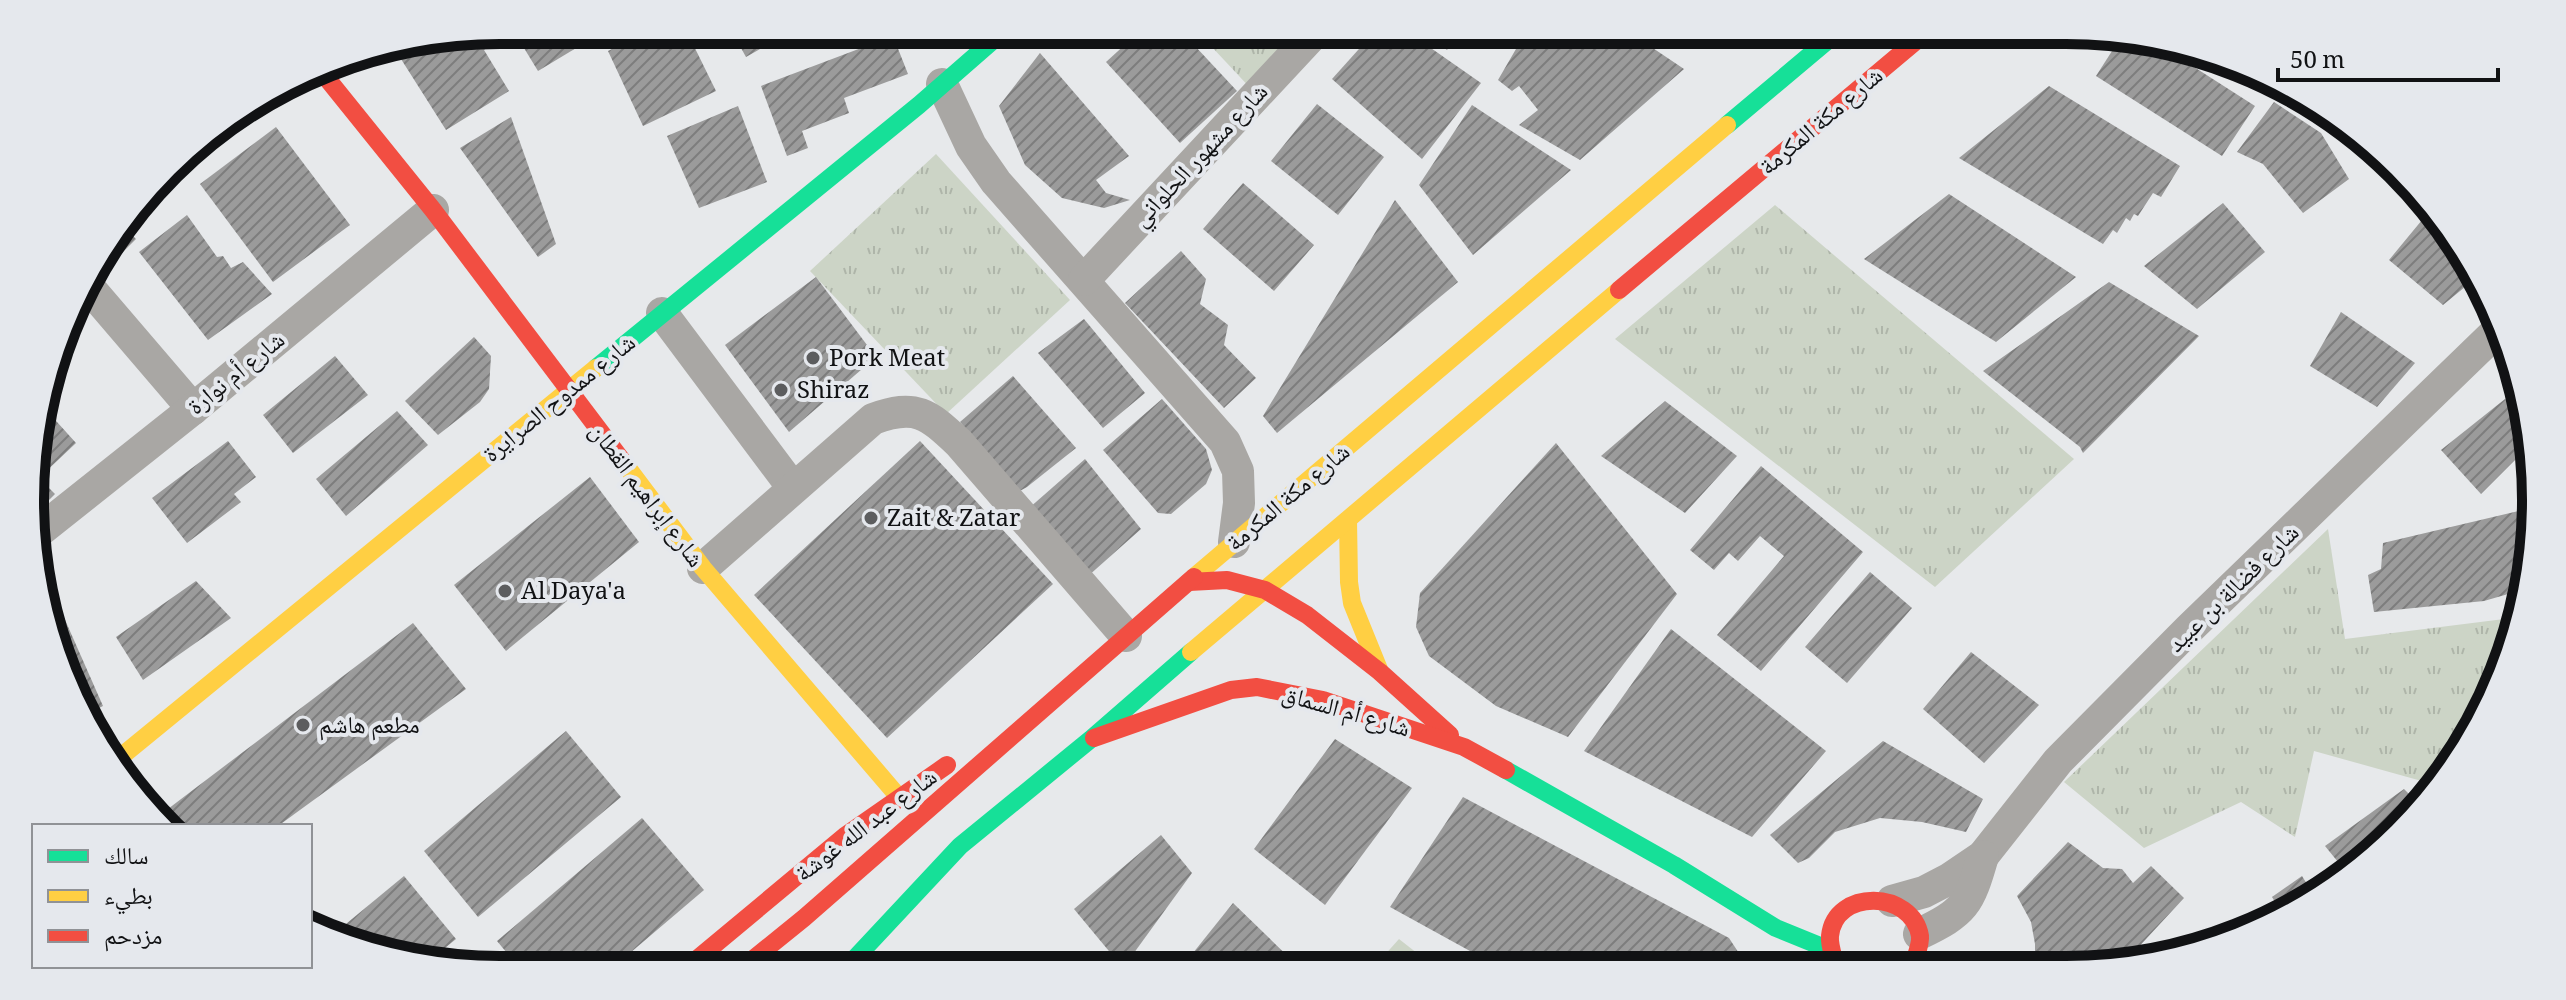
<svg xmlns="http://www.w3.org/2000/svg" width="2566" height="1000" font-family="Georgia,'Noto Naskh Arabic',serif">
	<style>
		.grass { fill: url(#grass-tufts) }
		.building { fill: url(#building-hatch) }
		.lines { fill: none; stroke-linecap: round; stroke-linejoin: round }
		.street { stroke: #a9a7a4; stroke-width: 32 }
		.fast { stroke: #16e098; stroke-width: 18 }
		.slow { stroke: #ffcf43; stroke-width: 18 }
		.jam { stroke: #f24e42; stroke-width: 18 }
		.poi-dot { fill: #5c5d5f; stroke: #e5e8ed; stroke-width: 3 }
		.labels { text-anchor: middle; stroke-width: 8; stroke-linejoin: round; paint-order: stroke }
		.street-label { font-size: 24px; fill: #111214; stroke: #e5e8ed }
		.poi-label { font-size: 24px; fill: #111214; stroke: #e5e8ed; text-anchor: start }
		.rim { fill: none; stroke: #111214; stroke-width: 10 }
	</style>
	<defs>
		<pattern id="grass-tufts" width="24" height="20" patternUnits="userSpaceOnUse" patternTransform="scale(2)"><rect width="24" height="20" fill="#ccd4c6"/><path d="M3 7l-1-3M5 7V3M7 7l1-3M15 17l-1-3M17 17v-4M19 17l1-3" fill="none" stroke="#aeb5a9"/></pattern>
		<pattern id="building-hatch" width="6" height="6" patternUnits="userSpaceOnUse" patternTransform="scale(2)"><rect width="6" height="6" fill="#9b9b9b"/><path d="M-1 1l2-2M0 6l6-6M5 7l2-2" fill="none" stroke="#7d7d7d"/></pattern>
	</defs>
	<rect width="100%" height="100%" fill="#e7e9eb"/>
	<g class="grass">
		<polygon points="1196,30 1312,30 1254,92"/>
		<polygon points="936,154 1070,300 946,414 810,271"/>
		<polygon points="1775,205 2074,459 1935,587 1615,339"/>
		<polygon points="2328,529 2345,639 2520,617 2457,761 2436,785 2314,751 2295,837 2241,802 2144,848 2064,782"/>
		<polygon points="1399,939 1436,968 1373,968"/>
	</g>
	<g class="building">
		<polygon points="513,30 606,30 538,71"/>
		<polygon points="650,30 686,30 716,91 643,126 608,51"/>
		<polygon points="731,30 793,30 746,57"/>
		<polygon points="1141,30 1180,30 1237,91 1180,143 1106,62"/>
		<polygon points="1376,30 1405,30 1481,83 1422,159 1332,79"/>
		<polygon points="1421,30 1462,30 1447,50"/>
		<polygon points="1527,30 1626,30 1684,69 1580,160 1519,125 1538,110 1519,86 1512,91 1498,80"/>
		<polygon points="1721,30 1743,30 1730,41"/>
		<polygon points="480,33 488,47 484,50 509,91 446,130 394,48"/>
		<polygon points="893,36 908,74 844,98 849,113 802,131 808,148 787,156 761,86"/>
		<polygon points="2121,37 2155,42 2255,106 2222,156 2096,76"/>
		<polygon points="1040,53 1129,156 1096,180 1106,193 1130,200 1104,208 1062,198 1025,165 999,106"/>
		<polygon points="2049,86 2180,166 2161,197 2153,193 2138,216 2134,214 2130,221 2126,218 2117,233 2113,230 2103,244 1959,158"/>
		<polygon points="2274,102 2321,133 2349,179 2303,213 2263,164 2237,152"/>
		<polygon points="1317,104 1384,157 1338,215 1271,161"/>
		<polygon points="1472,105 1571,170 1473,255 1419,185"/>
		<polygon points="738,106 767,182 699,208 667,136"/>
		<polygon points="511,117 556,244 538,257 460,148"/>
		<polygon points="276,127 350,225 273,282 200,184"/>
		<polygon points="209,136 184,159 182,157 190,146"/>
		<polygon points="1243,183 1314,245 1274,291 1203,229"/>
		<polygon points="1949,194 2076,277 1996,342 1864,259"/>
		<polygon points="1395,200 1458,282 1277,433 1263,416"/>
		<polygon points="2223,203 2265,252 2197,309 2144,266"/>
		<polygon points="187,215 217,257 223,256 231,268 243,262 272,294 208,340 139,252"/>
		<polygon points="2422,220 2448,242 2451,240 2473,265 2477,277 2443,305 2389,260"/>
		<polygon points="124,227 136,239 114,261 105,251"/>
		<polygon points="1181,251 1206,279 1200,304 1228,325 1224,345 1256,378 1224,408 1125,303"/>
		<polygon points="816,277 876,357 789,432 725,345"/>
		<polygon points="2109,282 2199,336 2083,453 2080,447 1983,371"/>
		<polygon points="2341,312 2415,363 2377,407 2310,366"/>
		<polygon points="1084,319 1145,393 1103,428 1038,353"/>
		<polygon points="474,337 491,356 489,389 480,402 438,435 405,401"/>
		<polygon points="335,356 368,395 293,453 263,415"/>
		<polygon points="1013,376 1076,448 1027,487 1018,492 960,422"/>
		<polygon points="1162,399 1206,449 1212,470 1206,484 1171,514 1158,513 1103,450"/>
		<polygon points="2505,399 2524,414 2532,443 2481,494 2441,450"/>
		<polygon points="1665,401 1737,456 1685,513 1601,456"/>
		<polygon points="397,411 428,445 346,516 316,479"/>
		<polygon points="48,412 76,443 39,478 55,494 40,509 36,505 34,438 41,419"/>
		<polygon points="228,441 256,477 234,494 241,502 187,543 152,498"/>
		<polygon points="920,441 1053,584 887,738 754,595"/>
		<polygon points="1556,443 1677,594 1568,737 1496,706 1429,656 1416,627 1420,593"/>
		<polygon points="1085,459 1141,529 1087,577 1028,509"/>
		<polygon points="1761,466 1863,552 1761,671 1717,635 1784,556 1760,536 1738,561 1729,553 1714,570 1690,550"/>
		<polygon points="590,477 639,542 506,651 454,585"/>
		<polygon points="2527,509 2522,590 2484,601 2374,612 2368,575 2381,569 2383,543"/>
		<polygon points="1870,572 1912,608 1847,683 1805,647"/>
		<polygon points="196,581 231,618 143,680 116,637"/>
		<polygon points="51,588 103,706 89,713 40,594"/>
		<polygon points="413,623 466,689 278,826 170,826 160,815"/>
		<polygon points="1671,629 1826,751 1752,837 1584,751"/>
		<polygon points="1971,652 2039,705 1984,763 1923,709"/>
		<polygon points="566,731 621,797 478,917 424,851"/>
		<polygon points="1335,739 1412,788 1325,905 1254,849"/>
		<polygon points="1883,741 1983,799 1966,832 1922,822 1880,818 1835,832 1809,858 1798,863 1770,835"/>
		<polygon points="2404,789 2419,804 2376,853 2347,873 2325,846"/>
		<polygon points="1463,797 1729,938 1748,967 1499,967 1390,907"/>
		<polygon points="642,818 704,890 610,970 521,970 497,941"/>
		<polygon points="1161,835 1192,873 1123,968 1074,909"/>
		<polygon points="2068,842 2103,868 2122,869 2133,883 2151,866 2184,898 2121,966 2028,966 2035,958 2035,944 2031,922 2017,896"/>
		<polygon points="404,876 456,939 429,961 378,954 335,933"/>
		<polygon points="2302,876 2314,895 2283,915 2272,897"/>
		<polygon points="1233,903 1300,968 1181,968"/>
	</g>
	<g class="lines">
		<g class="street">
			<polyline points="942,84 971,146 996,182 1225,442 1238,471 1239,503 1234,542"/>
			<polyline points="1084,280 1317,30"/>
			<polyline points="86,284 193,409"/>
			<polyline points="662,313 793,488"/>
			<polyline points="37,533 193,409 433,210"/>
			<path d="M 703,568 L 873,419 C 916,403 928,414 959,443 L 1126,636"/>
			<polyline points="1892,901 1924,892 1949,879 1983,856 2058,761 2189,629 2496,332"/>
			<path d="M 1919,934 C 1965,912 1969,905 1983,856"/>
		</g>
		<g class="fast">
			<polyline points="1727,125 1840,30"/>
			<polyline points="596,368 919,105 1005,30"/>
			<polyline points="1506,770 1674,865 1776,928 1830,950"/>
			<polyline points="845,969 960,846 1091,739 1191,652"/>
		</g>
		<g class="slow">
			<polyline points="624,463 703,568 897,795"/>
			<polyline points="1348,520 1349,582 1352,603 1380,672"/>
			<polyline points="1194,577 1727,125"/>
			<polyline points="1191,652 1619,290"/>
			<polyline points="112,764 596,368"/>
		</g>
		<g class="jam">
			<polyline points="321,71 433,210 624,463"/>
			<polyline points="1619,290 1929,30"/>
			<polyline points="1189,582 1227,580 1265,590 1307,615 1380,672 1450,735"/>
			<polyline points="1094,738 1231,690 1257,687 1323,700 1464,747 1506,770"/>
			<path d="M 1836,967 C 1834,958 1829,945 1830,936 C 1835,888 1912,890 1920,936 C 1921,945 1915,957 1913,966"/>
			<polyline points="741,969 804,918 1194,577"/>
			<polyline points="684,970 845,836 947,765"/>
		</g>
	</g>
	<g class="poi-dot">
		<circle cx="813" cy="358" r="8"/>
		<circle cx="781" cy="390" r="8"/>
		<circle cx="871" cy="518" r="8"/>
		<circle cx="505" cy="591" r="8"/>
		<circle cx="303" cy="725" r="8"/>
	</g>
	<g class="labels">
		<g class="street-label">
			<text transform="translate(1821 121) rotate(-40)" y="8">شارع مكة المكرمة</text>
			<text transform="translate(1200 155) rotate(-47)" y="8">شارع مشهور الحلواني</text>
			<text transform="translate(236 373) rotate(-39)" y="8">شارع أم نوارة</text>
			<text transform="translate(559 398) rotate(-39)" y="8">شارع ممدوح الصرايرة</text>
			<text transform="translate(647 495) rotate(53)" y="8">شارع إبراهيم القطان</text>
			<text transform="translate(1288 497) rotate(-40)" y="8">شارع مكة المكرمة</text>
			<text transform="translate(2233 588) rotate(-44)" y="8">شارع فضالة بن عبيد</text>
			<text transform="translate(1346 711) rotate(16)" y="8">شارع أم السماق</text>
			<text transform="translate(866 825) rotate(-37)" y="8">شارع عبد الله غوشة</text>
		</g>
		<g class="poi-label">
			<text x="829" y="366">Pork Meat</text>
			<text x="797" y="398">Shiraz</text>
			<text x="887" y="526">Zait &amp; Zatar</text>
			<text x="521" y="599">Al Daya'a</text>
			<text x="319" y="733">مطعم هاشم</text>
		</g>
	</g>
	<path d="M0 0H2566V1000H0ZM500 44H2066A456 456 0 0 1 2522 500V500A456 456 0 0 1 2066 956H500A456 456 0 0 1 44 500V500A456 456 0 0 1 500 44Z" fill="#e5e8ed" fill-rule="evenodd"/>
	<path class="rim" d="M500 44H2066A456 456 0 0 1 2522 500V500A456 456 0 0 1 2066 956H500A456 456 0 0 1 44 500V500A456 456 0 0 1 500 44Z"/>
	<rect x="32" y="824" width="280" height="144" fill="#e5e8ed" stroke="#909296" stroke-width="2"/>
	<rect x="48" y="850" width="40" height="12" fill="#16e098" stroke="#909296" stroke-width="2"/>
	<text x="104" y="864" font-size="24" fill="#111214">سالك</text>
	<rect x="48" y="890" width="40" height="12" fill="#ffcf43" stroke="#909296" stroke-width="2"/>
	<text x="104" y="904" font-size="24" fill="#111214">بطيء</text>
	<rect x="48" y="930" width="40" height="12" fill="#f24e42" stroke="#909296" stroke-width="2"/>
	<text x="104" y="944" font-size="24" fill="#111214">مزدحم</text>
	<path d="M2278 68v12h220v-12" fill="none" stroke="#111214" stroke-width="4"/>
	<text x="2290" y="68" font-size="24" fill="#111214" stroke="#e5e8ed" stroke-width="6" paint-order="stroke">50 m</text>
</svg>
